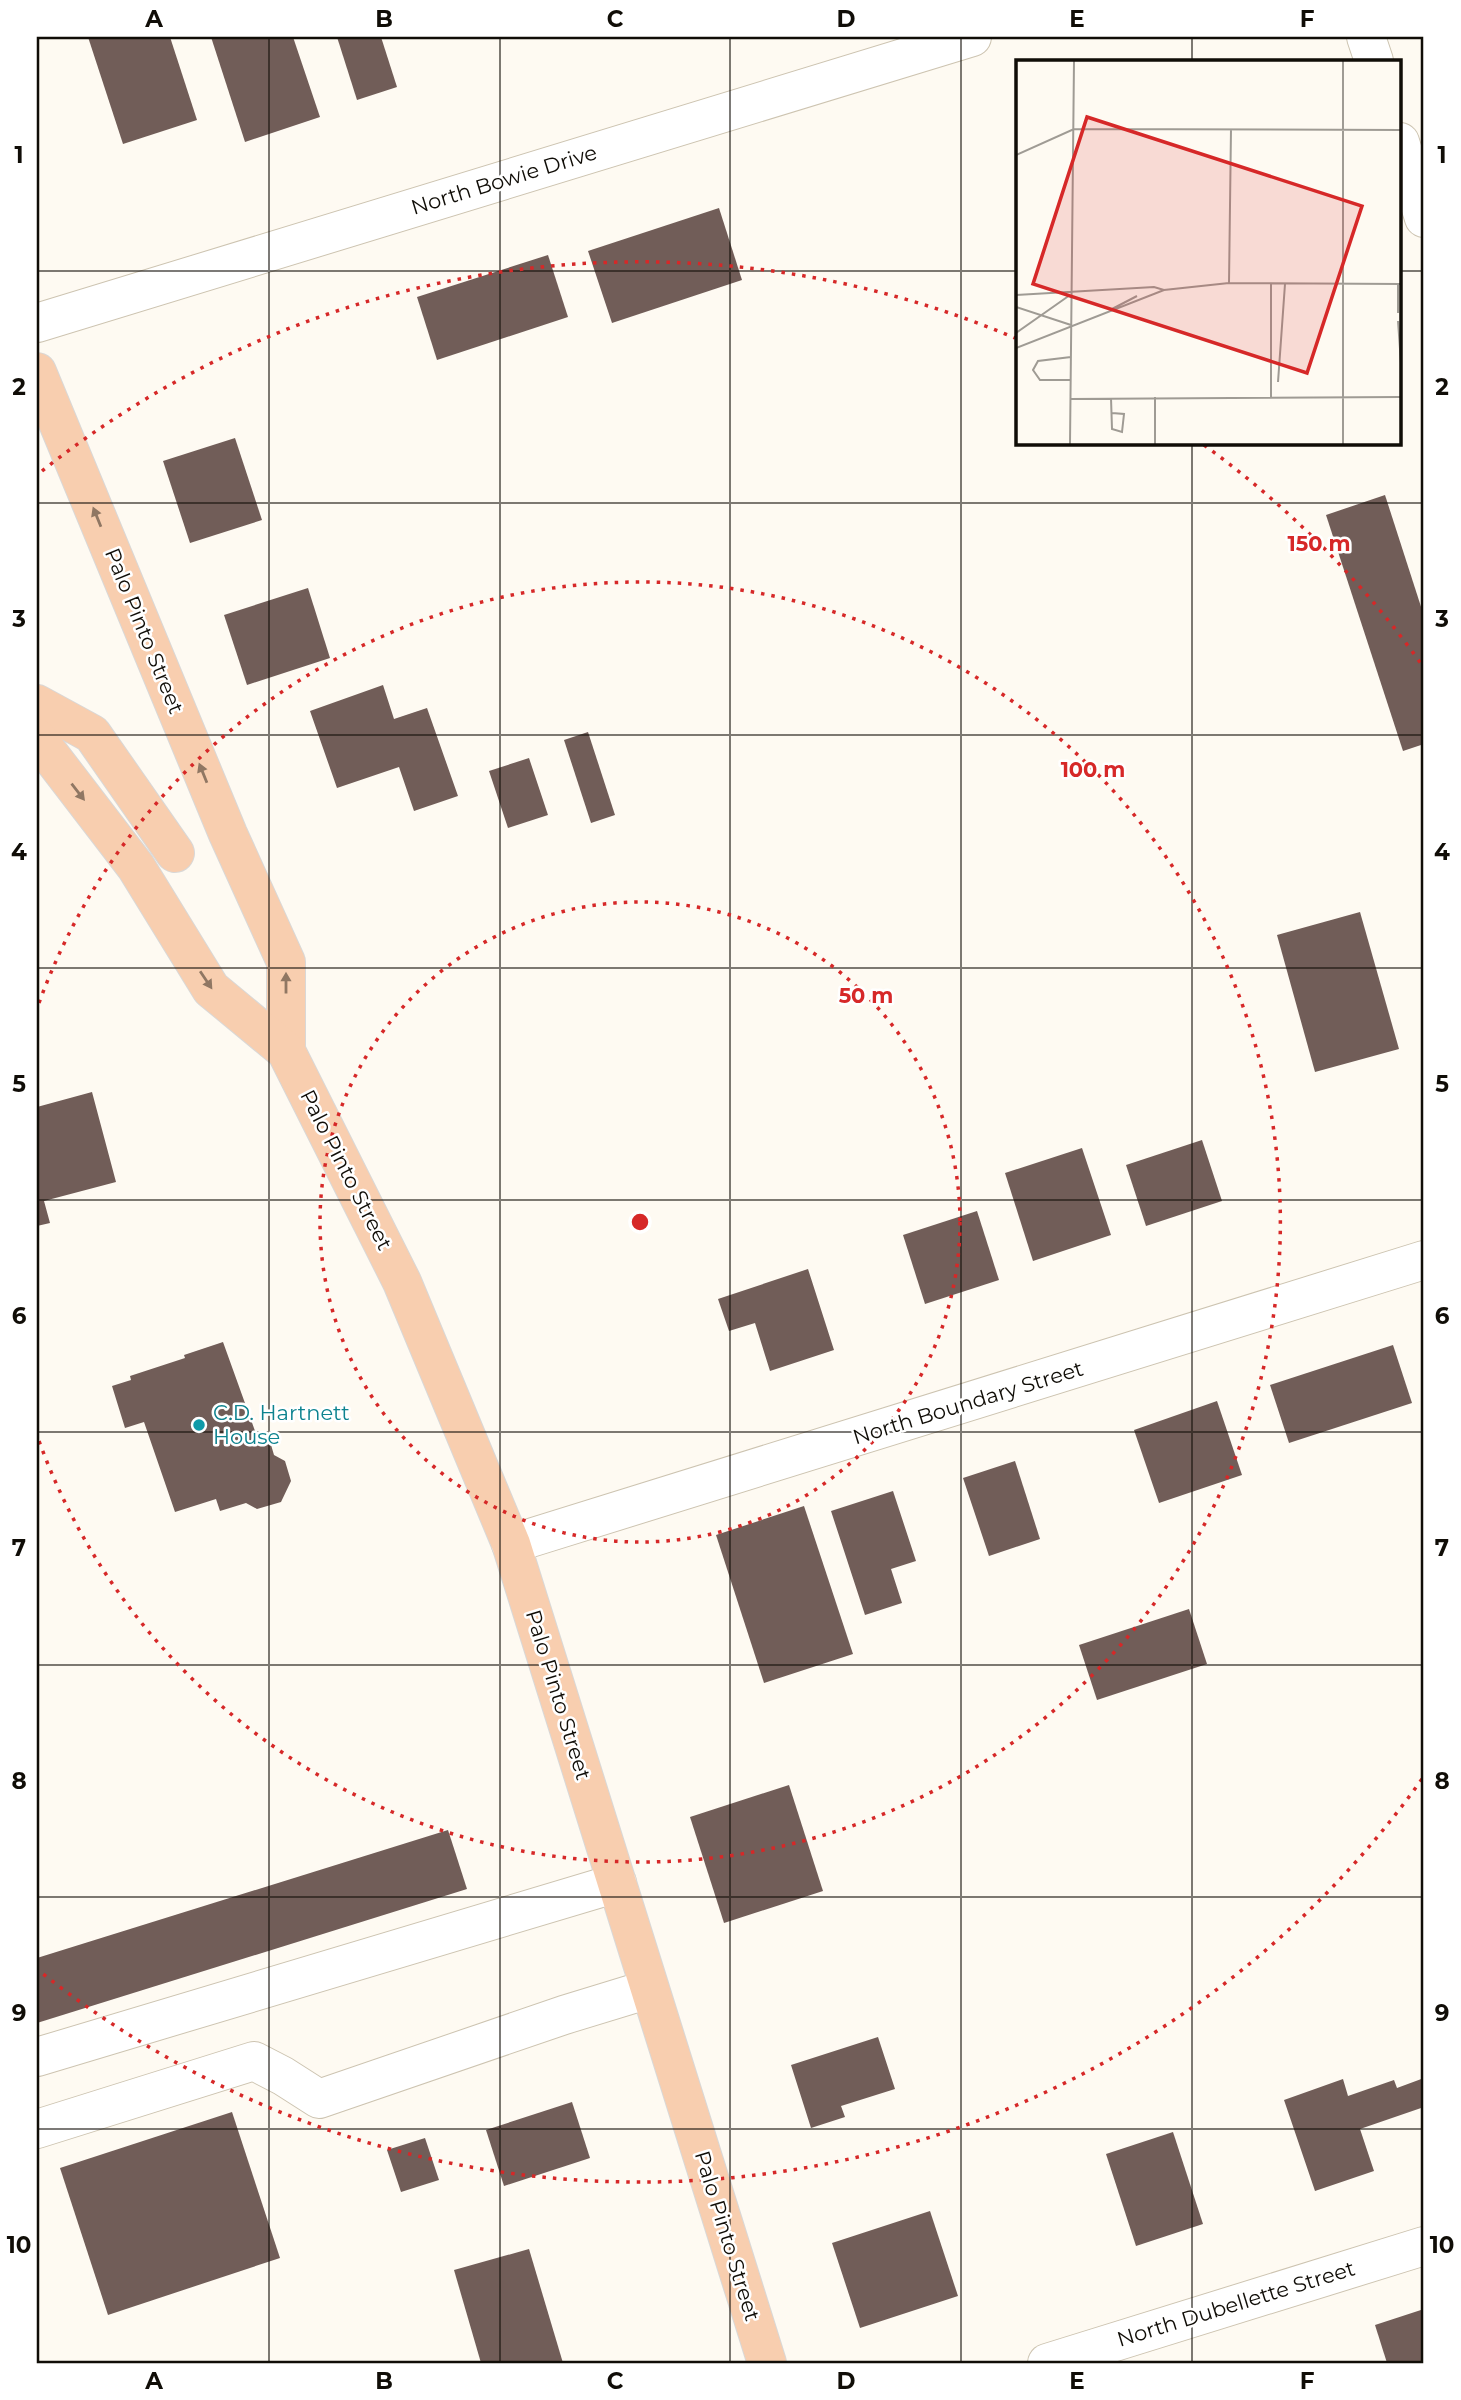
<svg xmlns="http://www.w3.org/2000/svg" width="1461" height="2400" font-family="Montserrat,sans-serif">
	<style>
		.building { fill: #715d58 }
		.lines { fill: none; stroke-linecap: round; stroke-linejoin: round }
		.minor-casing { stroke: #cdc4b1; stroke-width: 40 }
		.major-casing { stroke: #d9d8d7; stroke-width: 40 }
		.minor { stroke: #fff; stroke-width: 38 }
		.major { stroke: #f8ceaf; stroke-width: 38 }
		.oneway { fill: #907763 }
		.grid { fill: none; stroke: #100d07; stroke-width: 2; stroke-opacity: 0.55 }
		.ring { fill: none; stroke: #d62828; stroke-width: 3.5; stroke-dasharray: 3.5 7 }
		.culture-dot { fill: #0f9aa8; stroke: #fff; stroke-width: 2.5 }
		.labels { text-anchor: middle; stroke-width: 5; stroke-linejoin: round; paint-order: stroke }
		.street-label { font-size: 21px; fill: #100d07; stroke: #fff }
		.culture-label { font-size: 21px; fill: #0d838f; stroke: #fff; text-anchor: start }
		.inset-road { fill: none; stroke: #9f9b94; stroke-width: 2 }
		.view { fill: #d62828; fill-opacity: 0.15; stroke: #d62828; stroke-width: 3.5 }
		.inset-edge { fill: none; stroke: #100d07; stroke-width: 3.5 }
		.centre { fill: #d62828; stroke: #fff; stroke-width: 3.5 }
		.ring-label { font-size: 21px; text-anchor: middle; font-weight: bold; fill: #d62828; stroke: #fff; stroke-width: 5; stroke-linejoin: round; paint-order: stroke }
		.neatline { fill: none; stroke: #100d07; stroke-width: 2.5 }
		.grid-label { font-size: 23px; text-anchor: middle; font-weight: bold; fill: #100d07 }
	</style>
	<rect width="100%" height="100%" fill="#fefaf2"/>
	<g class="building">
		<polygon points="88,37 170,37 197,120 123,144"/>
		<polygon points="211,37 293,37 320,117 245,142"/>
		<polygon points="337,37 381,37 397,87 357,100"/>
		<polygon points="719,208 742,280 612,323 588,251"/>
		<polygon points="548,255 568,317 437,360 417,297"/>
		<polygon points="235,438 262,520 190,543 163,461"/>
		<polygon points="1385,495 1424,616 1424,744 1403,751 1326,515"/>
		<polygon points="308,588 330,658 247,685 224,615"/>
		<polygon points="383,685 394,719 427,708 458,796 414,811 399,767 337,788 310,711"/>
		<polygon points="588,732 615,815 591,823 564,740"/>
		<polygon points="529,758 548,815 508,828 489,771"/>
		<polygon points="1360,912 1399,1049 1315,1072 1277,935"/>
		<polygon points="92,1092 116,1182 44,1201 50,1223 37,1226 37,1107"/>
		<polygon points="1202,1140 1222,1201 1146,1226 1126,1165"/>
		<polygon points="1082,1148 1111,1235 1033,1261 1005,1173"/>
		<polygon points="977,1211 999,1280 925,1304 903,1235"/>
		<polygon points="808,1269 834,1350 770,1371 755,1323 729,1331 718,1299"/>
		<polygon points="223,1342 259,1442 269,1438 274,1455 285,1461 291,1481 281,1502 257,1509 246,1503 220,1511 216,1499 175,1512 144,1422 125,1428 112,1386 131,1380 130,1376 185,1358 184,1355"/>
		<polygon points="1393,1345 1412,1403 1289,1443 1270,1385"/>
		<polygon points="1217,1401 1242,1475 1159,1503 1134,1430"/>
		<polygon points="1015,1461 1040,1539 989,1556 963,1478"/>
		<polygon points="893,1491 916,1561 891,1569 902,1603 865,1615 831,1511"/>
		<polygon points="804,1506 853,1654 764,1683 716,1535"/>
		<polygon points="1189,1609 1207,1664 1097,1700 1079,1645"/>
		<polygon points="789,1785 823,1891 724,1923 690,1817"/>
		<polygon points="448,1830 467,1889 37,2023 37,1958"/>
		<polygon points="878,2037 895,2089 841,2106 845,2117 811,2128 791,2065"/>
		<polygon points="1424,2078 1424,2107 1360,2129 1374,2171 1315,2191 1284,2100 1343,2079 1348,2096 1394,2080 1397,2088"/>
		<polygon points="572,2102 590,2158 504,2186 486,2130"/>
		<polygon points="232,2112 280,2258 108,2315 60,2168"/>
		<polygon points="1173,2132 1203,2224 1136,2246 1106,2154"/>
		<polygon points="425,2138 439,2180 401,2192 387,2150"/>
		<polygon points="930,2211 958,2296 860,2328 832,2243"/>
		<polygon points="529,2249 563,2363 481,2363 454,2270"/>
		<polygon points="1424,2309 1424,2363 1387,2363 1375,2325"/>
	</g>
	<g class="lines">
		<defs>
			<g id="minor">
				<polyline points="1366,37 1374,61"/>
				<polyline points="1400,142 1424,218"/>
				<polyline points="37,323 972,37"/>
				<polyline points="511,1544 1424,1260"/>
				<polyline points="37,2057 617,1883"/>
				<polyline points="37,2129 254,2061 283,2076 319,2099 564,2015 649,1989"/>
				<polyline points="1047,2363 1424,2246"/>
			</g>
			<g id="major">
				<polyline points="37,372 228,834 286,962 286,1051"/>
				<polyline points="37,704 92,734 175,853"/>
				<polyline points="37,738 136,867 211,989 286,1051 402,1282 511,1544 767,2363"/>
			</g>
		</defs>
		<use href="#minor" class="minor-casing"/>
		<use href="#major" class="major-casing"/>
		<use href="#minor" class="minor"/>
		<use href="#major" class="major"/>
	</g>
	<defs><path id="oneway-solid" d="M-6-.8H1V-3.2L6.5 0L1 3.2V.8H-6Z" transform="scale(1.75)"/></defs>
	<g class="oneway">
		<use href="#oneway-solid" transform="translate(97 517) rotate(-112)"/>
		<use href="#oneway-solid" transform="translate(203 773) rotate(-112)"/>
		<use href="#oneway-solid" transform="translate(78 792) rotate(52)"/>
		<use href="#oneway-solid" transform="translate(206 980) rotate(56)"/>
		<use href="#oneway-solid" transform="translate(286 983) rotate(-90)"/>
	</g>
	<path class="grid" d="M 269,37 L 269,2363M 500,37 L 500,2363M 730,37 L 730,2363M 961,37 L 961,2363M 1192,37 L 1192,61M 37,271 L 1018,271M 1400,271 L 1424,271M 1192,443 L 1192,2363M 37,503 L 1424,503M 37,735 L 1424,735M 37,968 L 1424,968M 37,1200 L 1424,1200M 37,1432 L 1424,1432M 37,1665 L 1424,1665M 37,1897 L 1424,1897M 37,2129 L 1424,2129"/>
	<g class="ring">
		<circle cx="640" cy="1222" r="320"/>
		<path d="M39 1003A640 640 0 1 1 39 1441"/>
		<path d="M1422 1779A960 960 0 0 1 42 1973M42 471A960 960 0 0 1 1015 338M1204 445A960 960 0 0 1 1422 665"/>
	</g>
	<circle class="culture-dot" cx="199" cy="1425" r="7"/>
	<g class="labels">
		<g class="street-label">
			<text transform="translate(504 180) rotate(-17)" y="7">North Bowie Drive</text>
			<text transform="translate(144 631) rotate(68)" y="7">Palo Pinto Street</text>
			<text transform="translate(346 1170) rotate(63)" y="7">Palo Pinto Street</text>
			<text transform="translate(968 1403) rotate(-17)" y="7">North Boundary Street</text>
			<text transform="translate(558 1695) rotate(73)" y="7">Palo Pinto Street</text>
			<text transform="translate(727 2236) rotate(73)" y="7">Palo Pinto Street</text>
			<text transform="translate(1236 2304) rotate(-17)" y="7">North Dubellette Street</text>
		</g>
		<g class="culture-label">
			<text x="213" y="1420">C.D. Hartnett<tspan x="213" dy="24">House</tspan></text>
		</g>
	</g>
	<g transform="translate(1016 60)">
		<rect width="385" height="385" fill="#fefaf2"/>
		<path class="inset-road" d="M 0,95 L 58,69 L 385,70M 213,223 L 215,69M 0,235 L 138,227 L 148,230M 0,247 L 55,265M 96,249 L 121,236M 382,253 L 382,224M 382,261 L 385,303M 0,273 L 54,235M 0,288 L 148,230 L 213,223 L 385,224M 55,320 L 24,320 L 17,310 L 22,301 L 55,297M 262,322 L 269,224M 139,337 L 139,384M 255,337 L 255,223M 95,338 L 96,369 L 106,372 L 108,354 L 96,353M 54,339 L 385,337M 54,384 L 58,1M 327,384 L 327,1"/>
		<path class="view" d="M 71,57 L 346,146 L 291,313 L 17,224 Z"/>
		<rect width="385" height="385" class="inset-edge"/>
	</g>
	<circle cx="640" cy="1222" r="10" class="centre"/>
	<g class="ring-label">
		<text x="1319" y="551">150 m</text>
		<text x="1093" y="777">100 m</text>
		<text x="866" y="1003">50 m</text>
	</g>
	<rect width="1461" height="2400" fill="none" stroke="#ffffff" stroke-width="77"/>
	<rect x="38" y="38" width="1384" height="2324" class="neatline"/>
	<g class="grid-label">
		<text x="154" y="27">A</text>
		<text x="384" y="27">B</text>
		<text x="615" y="27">C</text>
		<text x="846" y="27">D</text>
		<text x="1077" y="27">E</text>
		<text x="1307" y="27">F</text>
		<text x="19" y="163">1</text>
		<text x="1442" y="163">1</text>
		<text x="19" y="395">2</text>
		<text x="1442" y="395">2</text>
		<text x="19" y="627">3</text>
		<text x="1442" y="627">3</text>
		<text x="19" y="860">4</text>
		<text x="1442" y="860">4</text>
		<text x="19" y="1092">5</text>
		<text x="1442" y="1092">5</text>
		<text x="19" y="1324">6</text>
		<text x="1442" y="1324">6</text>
		<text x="19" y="1556">7</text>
		<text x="1442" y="1556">7</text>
		<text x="19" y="1789">8</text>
		<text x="1442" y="1789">8</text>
		<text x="19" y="2021">9</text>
		<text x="1442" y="2021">9</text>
		<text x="19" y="2253">10</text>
		<text x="1442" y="2253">10</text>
		<text x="154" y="2389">A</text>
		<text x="384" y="2389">B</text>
		<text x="615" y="2389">C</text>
		<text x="846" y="2389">D</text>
		<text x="1077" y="2389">E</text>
		<text x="1307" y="2389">F</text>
	</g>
</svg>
